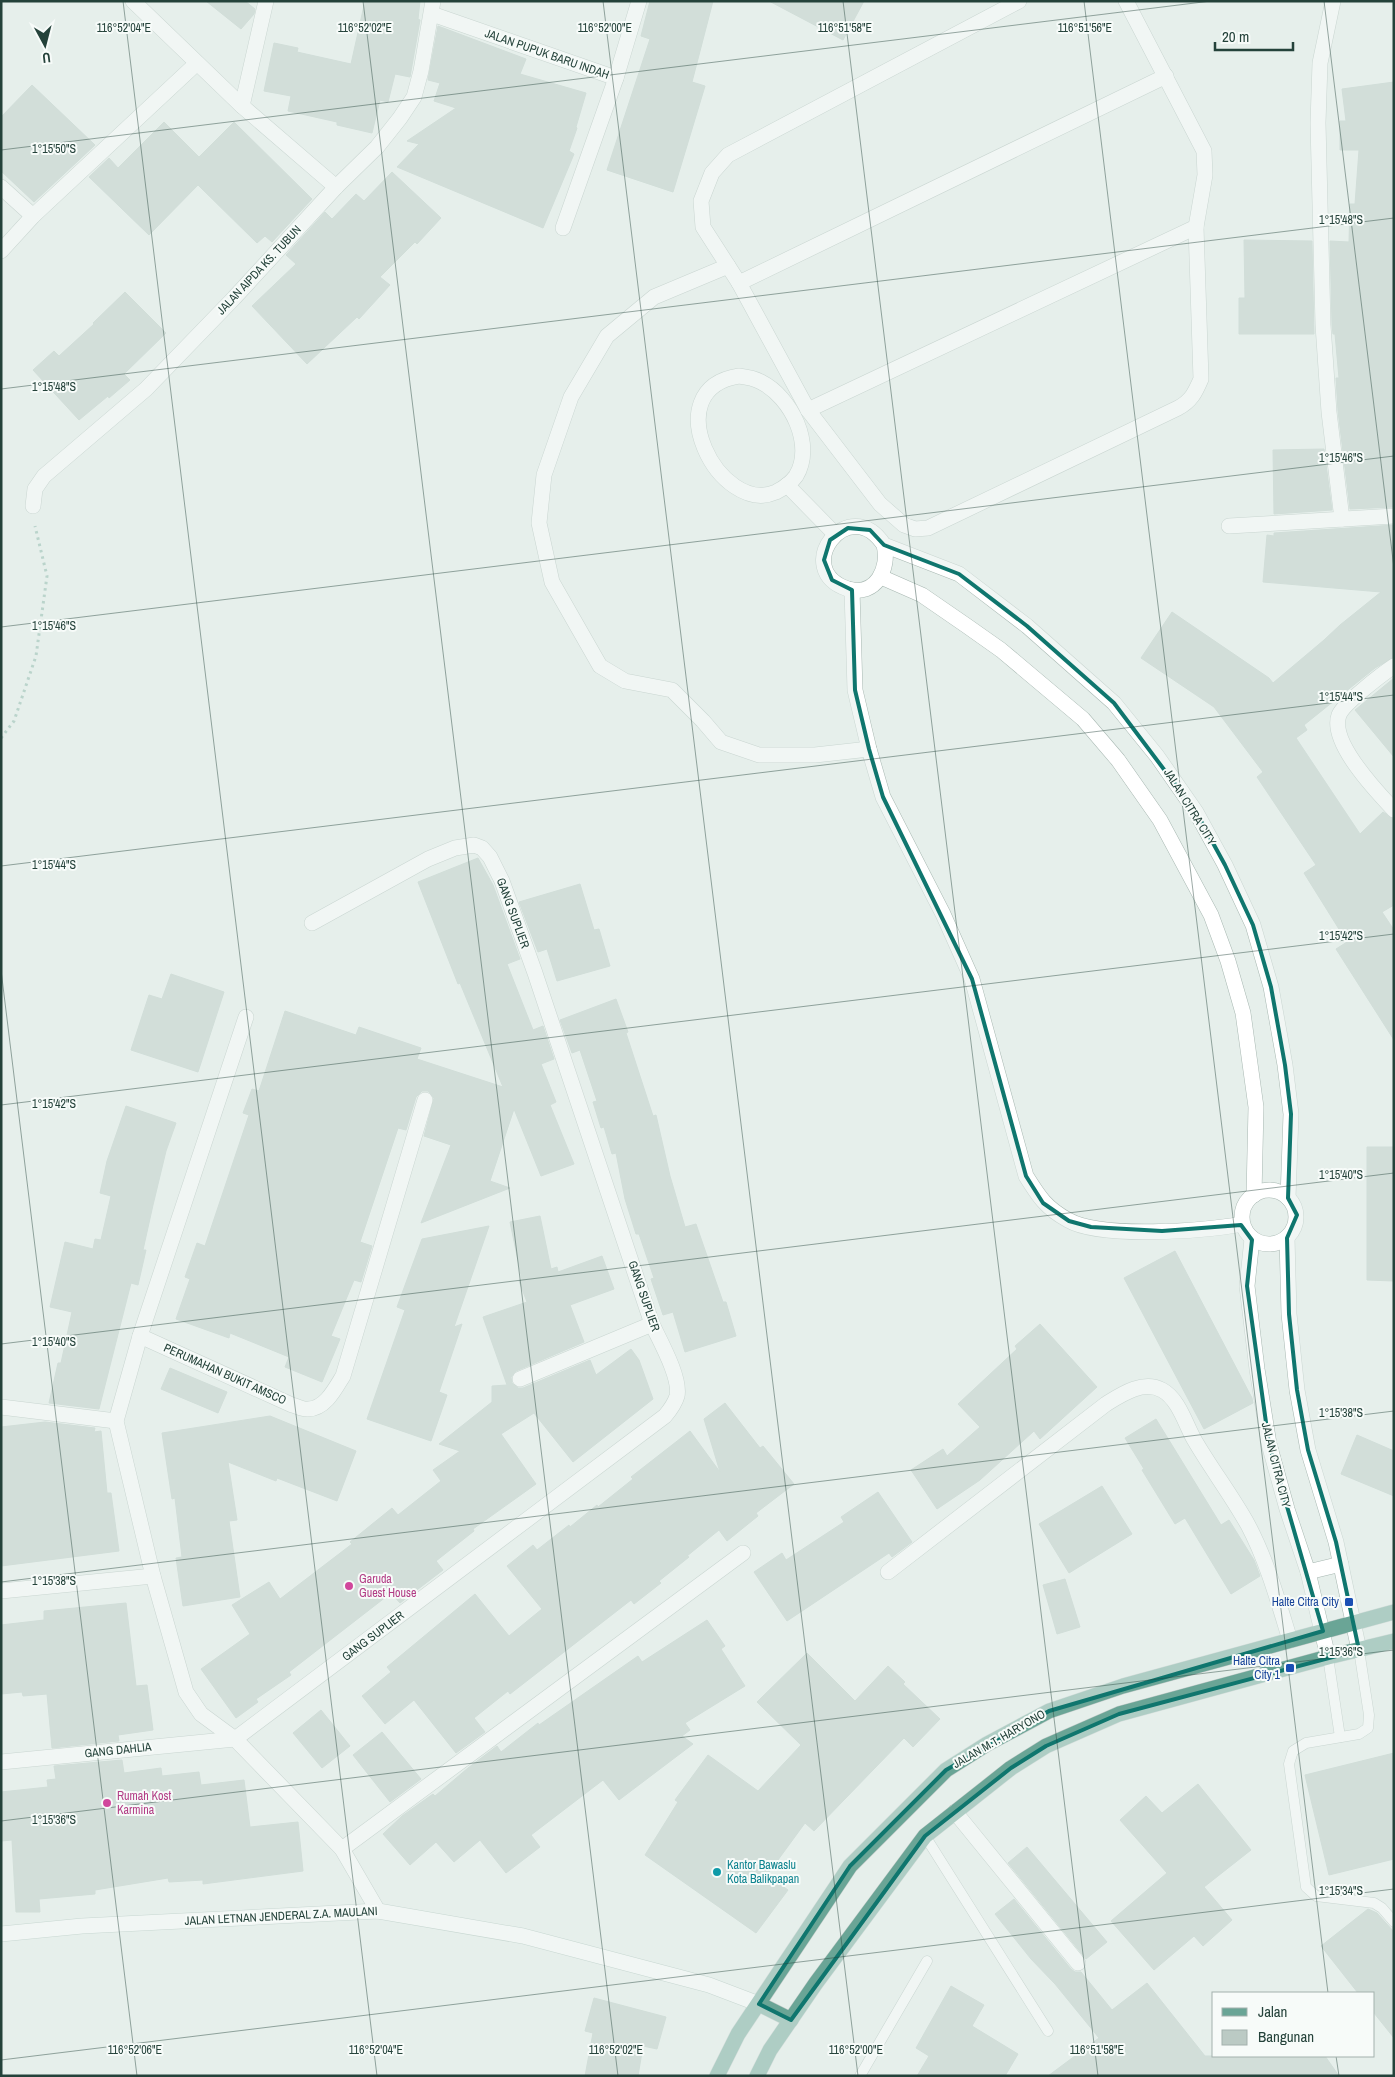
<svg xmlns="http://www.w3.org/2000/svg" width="1395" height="2077" font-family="'Archivo Narrow',sans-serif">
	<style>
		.building { fill: #bbcac4; stroke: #b8c9c2 }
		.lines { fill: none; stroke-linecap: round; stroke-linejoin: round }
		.lane-casing { stroke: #a8b8b2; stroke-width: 11 }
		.street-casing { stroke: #a8b8b2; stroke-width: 16 }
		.secondary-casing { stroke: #a4bbb3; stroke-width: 16 }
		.primary-casing { stroke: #c2cac8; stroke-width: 16 }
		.path { stroke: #86b3a5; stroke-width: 3; stroke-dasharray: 2.5 4; stroke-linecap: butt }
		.lane { stroke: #fff; stroke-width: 10 }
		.street { stroke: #fff; stroke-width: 15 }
		.secondary { stroke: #fff; stroke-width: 15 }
		.primary { stroke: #6aa596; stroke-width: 15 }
		.marked { fill: none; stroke: #0f766e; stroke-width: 4; stroke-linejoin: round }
		.ticks { fill: none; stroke: #24423a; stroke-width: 1; stroke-opacity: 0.45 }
		.hotel-dot { fill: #d1479c; stroke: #f7fbf9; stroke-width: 2 }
		.transit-dot { fill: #1a4fb4; stroke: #f7fbf9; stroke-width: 2 }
		.culture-dot { fill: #0f9aa8; stroke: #f7fbf9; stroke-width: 2 }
		.labels { text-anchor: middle; stroke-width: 4; stroke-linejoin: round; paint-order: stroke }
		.street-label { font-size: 12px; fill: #24423a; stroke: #f7fbf9 }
		.hotel-label { font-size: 12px; fill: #b23c85; stroke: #f7fbf9; text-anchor: start }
		.transit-label { font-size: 12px; fill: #164399; stroke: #f7fbf9; text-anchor: end }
		.culture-label { font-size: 12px; fill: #0d838f; stroke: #f7fbf9; text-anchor: start }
		.ticks-label { font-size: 12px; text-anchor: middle; fill: #24423a; stroke: #f7fbf9; stroke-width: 4; stroke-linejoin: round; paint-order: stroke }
	</style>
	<rect width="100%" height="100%" fill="#e6efeb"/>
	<g class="building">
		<polygon points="206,1 245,1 255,9 254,14 241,29"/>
		<polygon points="365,1 420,1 418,19 420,20 410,77 395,74 388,102 380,100 372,133 337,125 337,122 288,111 291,96 264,91 274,43 298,48 297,52 351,64"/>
		<polygon points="650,1 713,1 692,82 705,86 673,192 607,170 650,39 641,36"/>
		<polygon points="769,1 864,1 843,40"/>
		<polygon points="438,26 526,59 520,74 586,93 576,127 577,128 569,151 574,154 543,228 397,167 419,144 407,141 456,108 434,101 440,83 428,80"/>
		<polygon points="1394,82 1394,507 1350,509 1338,411 1336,378 1339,378 1335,334 1333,334 1332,325 1330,241 1349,242 1350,204 1355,204 1359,150 1340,150 1340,121 1346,121 1342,89"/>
		<polygon points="32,85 95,145 34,202 1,171 1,117"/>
		<polygon points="164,122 199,157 234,122 312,199 272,242 265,236 257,243 198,185 149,235 89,177 109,158 118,168"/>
		<polygon points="392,172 441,218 417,244 415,242 380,277 390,285 359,319 357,317 307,364 252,306 296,264 286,255 325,212 332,219 356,194 364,201"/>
		<polygon points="1244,240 1312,241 1314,334 1239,334 1239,298 1245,298"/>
		<polygon points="125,292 166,333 124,374 130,380 109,398 108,396 79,420 33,370 54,351 59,356 94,324 93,323"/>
		<polygon points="1324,449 1332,510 1274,514 1273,450"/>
		<polygon points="1394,525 1394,657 1375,668 1304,725 1307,730 1296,738 1360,834 1383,812 1394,819 1394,905 1382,912 1394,930 1394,1040 1336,949 1347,942 1304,873 1316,865 1257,777 1263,772 1214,707 1141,658 1172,612 1269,678 1273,683 1324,640 1340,625 1381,592 1263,582 1267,535 1274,536 1274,533"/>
		<polygon points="1394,678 1394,757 1355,710"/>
		<polygon points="478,858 493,885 520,959 507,964 533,1030 543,1026 554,1059 541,1064 556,1102 550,1105 574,1164 541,1176 514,1109 490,1181 510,1188 421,1223 451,1145 424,1136 434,1098 428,1091 422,1091 416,1097 406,1130 398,1128 360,1242 372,1246 361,1282 354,1280 331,1336 340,1339 322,1382 285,1367 289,1357 230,1333 229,1338 176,1319 190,1279 185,1277 197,1243 205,1246 249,1115 243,1113 252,1089 259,1091 285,1011 356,1035 359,1027 421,1048 417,1059 503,1087 460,983 458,984 418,882"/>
		<polygon points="580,884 594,930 599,929 610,966 557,981 547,949 538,952 519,902"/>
		<polygon points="171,974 224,992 198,1072 131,1050 149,995 162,999"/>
		<polygon points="616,999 628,1032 626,1033 653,1116 656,1115 670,1176 685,1227 696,1224 723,1302 726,1302 736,1336 685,1352 673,1312 663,1315 651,1279 654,1278 639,1234 636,1234 625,1199 616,1153 612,1154 604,1127 601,1128 593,1102 597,1101 580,1050 572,1053 560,1020"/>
		<polygon points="126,1106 176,1123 166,1151 153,1205 143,1250 146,1250 138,1285 131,1283 99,1409 49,1403 58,1363 61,1363 72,1312 50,1307 65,1242 93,1249 95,1239 101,1240 111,1196 100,1193 107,1161"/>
		<polygon points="1367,1147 1394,1147 1394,1281 1367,1280"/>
		<polygon points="540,1216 551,1269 557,1267 558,1272 602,1256 614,1289 570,1305 584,1342 516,1371 511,1377 512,1383 518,1388 523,1388 590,1360 596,1375 631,1349 639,1360 653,1399 573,1462 534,1413 501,1434 536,1484 473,1529 474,1531 436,1561 443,1570 409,1596 400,1603 391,1593 289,1672 291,1675 256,1699 258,1702 236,1718 201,1669 250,1634 232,1605 269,1582 280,1599 352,1544 350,1542 392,1508 398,1515 441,1481 433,1470 460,1451 439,1444 492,1402 492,1386 507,1385 483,1317 527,1302 519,1281 522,1280 510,1222"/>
		<polygon points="489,1226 454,1327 462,1324 439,1392 447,1395 431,1441 367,1419 405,1310 397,1307 422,1239"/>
		<polygon points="1175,1251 1252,1398 1253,1403 1204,1429 1124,1278"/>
		<polygon points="1040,1324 1097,1387 1040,1439 1034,1431 980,1480 937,1509 911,1470 943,1449 947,1456 980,1427 958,1404 1017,1349 1015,1346"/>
		<polygon points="170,1368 227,1392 218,1413 161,1389"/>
		<polygon points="725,1403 760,1448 763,1446 794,1484 756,1513 758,1516 727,1541 719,1530 687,1556 689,1557 659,1581 661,1583 634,1604 631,1600 510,1694 508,1691 474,1718 485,1732 456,1753 414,1700 385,1724 362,1696 391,1672 387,1667 475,1594 509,1636 542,1609 507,1566 533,1545 537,1550 569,1525 570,1527 597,1505 598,1507 633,1479 631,1477 690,1431 720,1472 704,1419"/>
		<polygon points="270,1416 356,1451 337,1501 277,1478 276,1481 228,1462 237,1520 229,1521 240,1597 183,1606 176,1558 182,1557 175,1498 172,1499 162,1433"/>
		<polygon points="1156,1419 1221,1525 1229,1520 1254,1560 1260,1576 1231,1594 1185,1518 1175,1524 1142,1470 1144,1469 1125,1438"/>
		<polygon points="45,1422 95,1428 94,1432 101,1431 107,1493 111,1493 119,1551 1,1566 1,1427"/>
		<polygon points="1357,1435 1394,1451 1394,1496 1341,1474"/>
		<polygon points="1102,1486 1132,1534 1069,1573 1039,1524"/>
		<polygon points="878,1492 912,1542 892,1557 889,1553 787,1621 754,1572 782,1553 786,1560 844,1522 841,1517"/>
		<polygon points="1065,1579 1080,1627 1057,1634 1043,1585"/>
		<polygon points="126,1603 136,1686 147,1685 153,1730 118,1735 119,1741 52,1748 47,1694 23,1696 22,1692 1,1694 1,1625 44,1620 44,1611"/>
		<polygon points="707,1620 725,1646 721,1649 745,1686 685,1723 690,1730 682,1736 693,1744 619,1800 603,1780 531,1835 540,1847 506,1873 480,1840 454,1862 436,1842 410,1865 383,1834 402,1816 433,1794 435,1796 468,1768 497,1746 501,1752 538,1723 539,1725 638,1656 642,1662"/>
		<polygon points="807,1653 855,1701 888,1666 905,1682 903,1684 940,1719 913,1747 904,1738 814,1831 805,1823 767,1875 788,1890 756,1933 645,1855 678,1802 675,1800 708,1755 758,1791 801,1745 757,1702"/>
		<polygon points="321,1710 350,1746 322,1768 293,1733"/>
		<polygon points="382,1732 421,1779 390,1802 353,1755"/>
		<polygon points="1394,1753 1394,1859 1329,1875 1305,1775"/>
		<polygon points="122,1760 124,1773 161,1768 162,1776 199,1772 201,1785 244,1780 250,1827 298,1822 303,1871 203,1884 203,1880 169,1882 168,1878 95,1890 95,1894 39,1899 40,1912 16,1912 12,1840 1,1841 1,1792 48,1787 47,1780 56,1779 54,1766"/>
		<polygon points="1198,1784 1251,1850 1204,1887 1232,1920 1203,1946 1194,1936 1154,1970 1111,1921 1167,1873 1120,1820 1146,1796 1162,1813"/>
		<polygon points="1027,1847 1107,1942 1086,1959 1008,1863"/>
		<polygon points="1014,1899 1071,1969 1075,1972 1081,1972 1112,2010 1147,1983 1205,2056 1325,2056 1339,2076 1048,2076 1099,2038 1055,1984 1031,1959 995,1914"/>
		<polygon points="1368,1909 1377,1913 1394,1932 1394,2038 1374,2013 1374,1993 1358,1993 1321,1946"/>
		<polygon points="951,1986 984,2005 972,2026 1018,2054 1005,2076 917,2076 929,2056 916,2048"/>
		<polygon points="594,1998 666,2017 657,2049 643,2046 638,2076 585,2076 593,2033 585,2031"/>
	</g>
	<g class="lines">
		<defs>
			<g id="lane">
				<polyline points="1359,1650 1369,1715 1368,1728 1359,1734 1306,1743 1293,1751 1289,1764 1306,1887 1316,1896 1374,1903 1382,1908 1394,1922"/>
				<polyline points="1328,1657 1340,1737"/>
				<polyline points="925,1836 1048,2031"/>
				<polyline points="860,2076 927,1961"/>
			</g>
			<g id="street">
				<polyline points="133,1 242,106 336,187"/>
				<path d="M 1019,1 L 728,155 L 712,173 L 701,201 L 703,227 L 739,283 L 808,410 L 880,504 L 904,525 L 915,529 L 928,528 L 1178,408 C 1191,401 1195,393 1201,379 L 1196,227 L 1205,175 L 1204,151 L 1126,1"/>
				<polyline points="1333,1 1320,63 1318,123 1323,325 1329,412 1342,519"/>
				<polyline points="432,14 616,78 639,1"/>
				<polyline points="242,106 266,1"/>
				<polyline points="1,187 33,216 197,63"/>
				<polyline points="563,228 616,78"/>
				<polyline points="1,251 33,216"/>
				<polyline points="728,266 654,297 607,336 571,397 544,475 539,523 552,582 600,666 625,681 672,690 703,721 721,742 759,755 815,755 869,749"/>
				<polyline points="739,283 1166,76"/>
				<path d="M 739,376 C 747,377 754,378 761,382 C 791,397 815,445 796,476 C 791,483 784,488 776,492 C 720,517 654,389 739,376 Z"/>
				<polyline points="808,410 1196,227"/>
				<polyline points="787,485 835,534"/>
				<polyline points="33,506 35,489 44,476 146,389 234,298 336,187 377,147 400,118 414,97 421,71 433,1"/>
				<polyline points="1229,526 1394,516"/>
				<path d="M 884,545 C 890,568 876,597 848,589 C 790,570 849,491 884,545 L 959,574 L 1027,626 L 1114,703 L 1157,756 L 1196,812 L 1225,865 L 1253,925 L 1271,987 L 1285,1065 L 1291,1114 L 1288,1198"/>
				<polyline points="881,577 922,595 967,626 1001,650 1083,719 1118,760 1160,820 1211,915 1228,961 1243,1013 1256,1107 1254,1195"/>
				<path d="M 852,590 L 855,690 L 869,749 L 883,797 L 943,914 L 972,979 L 1026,1176 C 1039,1197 1046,1208 1068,1220 C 1101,1239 1204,1231 1242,1224"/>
				<path d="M 1394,666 C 1382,674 1343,704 1339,715 C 1329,742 1377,792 1394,810"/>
				<polyline points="246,1017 140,1336 116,1421 153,1576 186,1692 201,1714 235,1739 342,1849 378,1911"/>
				<circle cx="1269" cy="1217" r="27"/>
				<polyline points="1287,1238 1289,1314 1297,1390 1308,1450 1336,1542 1359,1650"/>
				<polyline points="1252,1239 1247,1286 1257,1369 1269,1444 1287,1509 1308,1572 1328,1657"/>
				<path d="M 140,1336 L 292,1405 C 297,1406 303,1410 308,1409 C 325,1409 335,1389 343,1376 L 425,1100"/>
				<polyline points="520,1379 652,1324"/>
				<polyline points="1,1407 116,1421"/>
				<path d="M 888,1572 L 1106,1404 C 1122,1394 1143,1380 1162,1390 C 1179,1399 1186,1426 1195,1441 C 1212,1470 1232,1496 1248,1525 C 1267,1561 1278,1601 1290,1640"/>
				<polyline points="1308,1572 1341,1564"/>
				<polyline points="1,1591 153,1576"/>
				<path d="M 1,1762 L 235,1739 L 665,1416 C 670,1410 675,1403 677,1396 C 681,1378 660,1341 652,1324 L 535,973 L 502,881 L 490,857 L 482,848 L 474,845 L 455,848 L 428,859 L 312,923"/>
				<polyline points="955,1812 1078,1963"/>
				<polyline points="342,1849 743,1553"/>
			</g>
			<polyline id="secondary" points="1,1934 82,1926 378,1911 523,1936 709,1985 759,2004"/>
			<g id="primary">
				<polyline points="759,2004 791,2020"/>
				<polyline points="717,2076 738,2034 850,1866 946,1770 987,1744 1049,1711 1123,1686 1394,1612"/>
				<polyline points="757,2076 770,2050 816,1983 925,1836 1011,1768 1046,1746 1119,1714 1328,1657 1394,1641"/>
			</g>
		</defs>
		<use href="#lane" class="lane-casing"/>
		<use href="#street" class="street-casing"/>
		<use href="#secondary" class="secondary-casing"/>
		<use href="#primary" class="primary-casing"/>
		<polyline class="path" points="1,738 14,721 36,656 47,576 35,526"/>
		<use href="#lane" class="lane"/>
		<use href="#street" class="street"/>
		<use href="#secondary" class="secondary"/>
		<use href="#primary" class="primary"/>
	</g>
	<path d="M0 0H1395V2077H0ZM 848,528 L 870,530 L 884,545 L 959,574 L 1027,626 L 1114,703 L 1196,812 L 1225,865 L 1253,925 L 1271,987 L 1285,1065 L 1291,1114 L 1288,1198 L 1297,1215 L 1287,1238 L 1289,1314 L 1297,1390 L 1308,1450 L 1336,1542 L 1359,1650 L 1119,1714 L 1046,1746 L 1011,1768 L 925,1836 L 791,2020 L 759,2004 L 850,1866 L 946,1770 L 1049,1711 L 1323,1631 L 1269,1444 L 1247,1286 L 1252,1240 L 1241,1225 L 1162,1231 L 1091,1227 L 1069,1221 L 1043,1203 L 1026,1176 L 972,979 L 883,797 L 869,749 L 855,690 L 852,590 L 832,580 L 824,560 L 830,540 Z" fill="#e6efeb" fill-opacity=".55" fill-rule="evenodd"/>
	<path class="marked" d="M 848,528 L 870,530 L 884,545 L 959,574 L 1027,626 L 1114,703 L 1196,812 L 1225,865 L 1253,925 L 1271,987 L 1285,1065 L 1291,1114 L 1288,1198 L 1297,1215 L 1287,1238 L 1289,1314 L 1297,1390 L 1308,1450 L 1336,1542 L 1359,1650 L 1119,1714 L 1046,1746 L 1011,1768 L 925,1836 L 791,2020 L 759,2004 L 850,1866 L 946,1770 L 1049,1711 L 1323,1631 L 1269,1444 L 1247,1286 L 1252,1240 L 1241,1225 L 1162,1231 L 1091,1227 L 1069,1221 L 1043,1203 L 1026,1176 L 972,979 L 883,797 L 869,749 L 855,690 L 852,590 L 832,580 L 824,560 L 830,540 Z"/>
	<path class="ticks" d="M 123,1 L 377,2076M 363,1 L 618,2076M 603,1 L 858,2076M 843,1 L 1098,2076M 1084,1 L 1328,1993M 1324,1 L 1394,568M 1,150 L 1211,1M 1,389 L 1394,218M 1,627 L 1394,456M 1,866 L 1394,695M 1,970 L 137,2076M 1,1105 L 1394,934M 1,1344 L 1394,1173M 1,1582 L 1394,1411M 1,1821 L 1394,1650M 1336,2056 L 1339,2076M 1,2060 L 1394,1889"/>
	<g class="hotel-dot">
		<circle cx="349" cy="1586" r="5"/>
		<circle cx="107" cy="1803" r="5"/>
	</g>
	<g class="transit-dot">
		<rect x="1344" y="1597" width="10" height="10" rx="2.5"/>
		<rect x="1285" y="1663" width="10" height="10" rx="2.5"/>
	</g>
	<circle class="culture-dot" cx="717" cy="1872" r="5"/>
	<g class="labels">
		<g class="street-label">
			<text transform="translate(547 54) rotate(19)" y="4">JALAN PUPUK BARU INDAH</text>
			<text transform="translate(259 270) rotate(-47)" y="4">JALAN AIPDA KS. TUBUN</text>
			<text transform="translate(1190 807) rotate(58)" y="4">JALAN CITRA CITY</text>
			<text transform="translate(513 913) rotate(70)" y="4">GANG SUPLIER</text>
			<text transform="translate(644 1296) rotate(71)" y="4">GANG SUPLIER</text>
			<text transform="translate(225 1374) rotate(24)" y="4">PERUMAHAN BUKIT AMSCO</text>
			<text transform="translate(1276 1465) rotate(76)" y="4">JALAN CITRA CITY</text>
			<text transform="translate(373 1636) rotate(-37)" y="4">GANG SUPLIER</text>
			<text transform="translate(999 1739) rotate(-30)" y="4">JALAN M.T. HARYONO</text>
			<text transform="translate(118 1750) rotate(-6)" y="4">GANG DAHLIA</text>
			<text transform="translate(281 1916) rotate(-3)" y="4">JALAN LETNAN JENDERAL Z.A. MAULANI</text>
		</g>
		<g class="hotel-label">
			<text x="359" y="1583">Garuda<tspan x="359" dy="14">Guest House</tspan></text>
			<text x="117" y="1800">Rumah Kost<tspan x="117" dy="14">Karmina</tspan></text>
		</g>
		<g class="transit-label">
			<text x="1339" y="1606">Halte Citra City</text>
			<text x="1280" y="1665">Halte Citra<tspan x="1280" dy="14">City 1</tspan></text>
		</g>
		<g class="culture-label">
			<text x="727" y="1869">Kantor Bawaslu<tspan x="727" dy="14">Kota Balikpapan</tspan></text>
		</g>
	</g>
	<g class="ticks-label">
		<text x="124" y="32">116°52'04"E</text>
		<text x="365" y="32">116°52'02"E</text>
		<text x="605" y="32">116°52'00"E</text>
		<text x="845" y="32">116°51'58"E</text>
		<text x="1085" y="32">116°51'56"E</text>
		<text x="54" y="153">1°15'50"S</text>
		<text x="1341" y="224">1°15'48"S</text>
		<text x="54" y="391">1°15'48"S</text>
		<text x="1341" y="462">1°15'46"S</text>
		<text x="54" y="630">1°15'46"S</text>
		<text x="1341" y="701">1°15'44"S</text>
		<text x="54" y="869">1°15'44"S</text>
		<text x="1341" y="940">1°15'42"S</text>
		<text x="54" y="1108">1°15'42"S</text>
		<text x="1341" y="1179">1°15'40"S</text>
		<text x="54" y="1346">1°15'40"S</text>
		<text x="1341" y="1417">1°15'38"S</text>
		<text x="54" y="1585">1°15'38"S</text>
		<text x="1341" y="1656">1°15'36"S</text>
		<text x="54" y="1824">1°15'36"S</text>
		<text x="1341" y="1895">1°15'34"S</text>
		<text x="135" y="2054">116°52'06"E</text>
		<text x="376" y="2054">116°52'04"E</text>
		<text x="616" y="2054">116°52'02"E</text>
		<text x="856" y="2054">116°52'00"E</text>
		<text x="1097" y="2054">116°51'58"E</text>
	</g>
	<rect width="1395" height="2077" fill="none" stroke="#24423a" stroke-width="5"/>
	<rect x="1212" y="1992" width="162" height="65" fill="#f7fbf9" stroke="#a3b1ad"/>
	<rect x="1222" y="2008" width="25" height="8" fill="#6aa596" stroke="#a3b1ad"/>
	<text x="1258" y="2017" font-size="15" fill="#24423a">Jalan</text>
	<rect x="1222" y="2030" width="25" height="15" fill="#bbcac4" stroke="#a3b1ad"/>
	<text x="1258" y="2042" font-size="15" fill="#24423a">Bangunan</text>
	<g transform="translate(45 45) rotate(173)" stroke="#f7fbf9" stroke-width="4" paint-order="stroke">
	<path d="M0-4L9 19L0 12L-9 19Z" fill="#24423a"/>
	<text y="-8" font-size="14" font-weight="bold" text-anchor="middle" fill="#24423a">U</text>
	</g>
	<path d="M1215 42v8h78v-8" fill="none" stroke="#24423a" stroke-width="2.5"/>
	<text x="1222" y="42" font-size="15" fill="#24423a" stroke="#f7fbf9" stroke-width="4" paint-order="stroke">20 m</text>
</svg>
